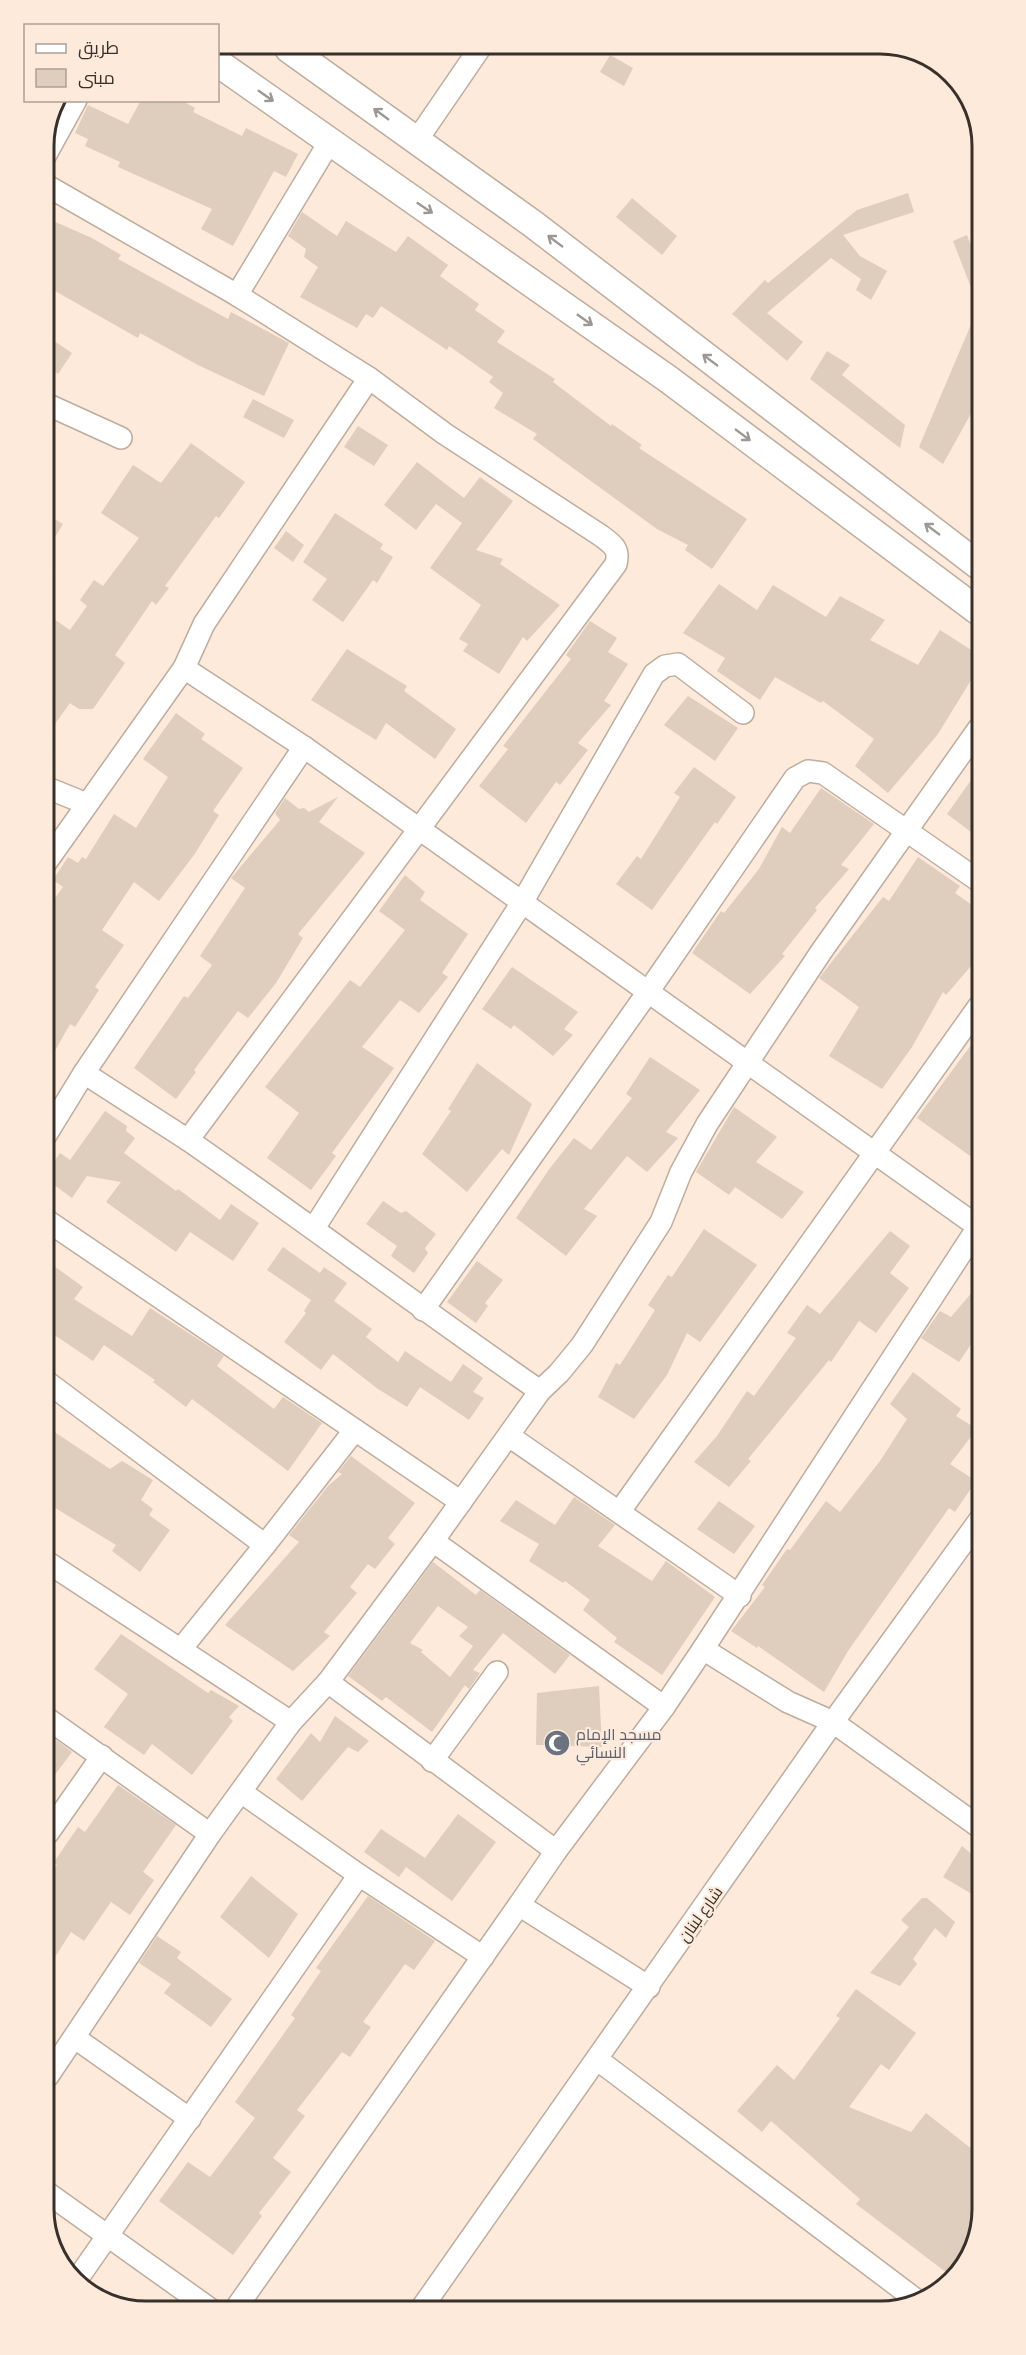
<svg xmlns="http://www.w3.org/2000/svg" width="1026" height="2355" font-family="'Roboto Condensed',Cairo,sans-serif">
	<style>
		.building { fill: #dfcdbd; fill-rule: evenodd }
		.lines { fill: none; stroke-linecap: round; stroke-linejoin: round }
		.minor-casing { stroke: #bead9d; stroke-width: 24 }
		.major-casing { stroke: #bead9d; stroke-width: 30 }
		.minor { stroke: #fff; stroke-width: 21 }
		.major { stroke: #fff; stroke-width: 27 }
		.oneway { stroke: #9c9895 }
		.labels { text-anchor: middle; stroke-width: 4.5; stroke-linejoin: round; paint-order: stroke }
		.worship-label { font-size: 16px; fill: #5b616d; stroke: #fdeada; text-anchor: start }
		.street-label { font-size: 16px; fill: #38312b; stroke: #fdeada }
		.rim { fill: none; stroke: #38312b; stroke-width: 3 }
	</style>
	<rect width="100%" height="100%" fill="#fdeada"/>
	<g class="building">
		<polygon points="610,55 633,68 624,86 600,72"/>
		<polygon points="141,100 181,100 195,108 193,112 242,136 246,128 298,154 286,177 274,171 233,246 201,229 212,209 118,167 120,162 85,146 88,139 75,133 88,105 128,124"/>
		<polygon points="908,193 914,212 843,235 860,256 887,271 871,300 856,290 861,279 831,258 767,313 803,342 787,361 732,314 765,280 768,283 857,210"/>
		<polygon points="632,198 677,236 662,255 616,217"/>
		<polygon points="302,212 337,236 346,221 396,252 408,236 448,265 440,276 479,304 475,310 505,331 497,342 555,379 553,382 611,426 612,424 642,445 639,448 747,519 712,569 685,550 688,545 657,529 533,439 537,434 494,408 503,393 489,382 493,377 449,346 447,350 381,306 373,318 366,314 357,328 300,297 318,267 304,257 306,249 288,236"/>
		<polygon points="44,217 92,238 121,255 118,259 228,319 231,312 289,343 264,396 198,365 140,333 138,338 55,291 44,315"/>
		<polygon points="967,235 978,264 978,288 972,290 953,241"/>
		<polygon points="978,308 978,401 943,464 919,447"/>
		<polygon points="44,334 72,353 58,374 44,364"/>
		<polygon points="827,351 850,365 842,375 905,425 900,448 810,379"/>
		<polygon points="253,399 294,420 284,438 243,417"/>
		<polygon points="358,426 388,445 374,466 344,447"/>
		<polygon points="191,443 245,482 219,518 216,516 165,586 169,588 156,605 152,601 115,655 125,663 93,709 79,709 70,703 45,738 45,667 54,654 45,648 45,613 70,630 87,606 80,600 94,580 103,586 139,538 101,513 133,465 161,483"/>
		<polygon points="417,462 464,498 480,477 513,501 476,550 503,559 500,564 560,605 527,641 523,637 499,674 463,651 468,644 459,639 481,605 430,568 462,523 436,504 416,530 384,505"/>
		<polygon points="45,513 63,524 45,554"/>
		<polygon points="335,513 383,544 380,549 393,557 377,583 373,580 343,622 312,600 327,579 303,562"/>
		<polygon points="286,531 304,545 293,562 274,548"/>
		<polygon points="719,584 757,610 773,585 826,617 840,596 885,620 870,640 918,665 940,630 979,655 979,667 938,734 888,793 855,766 874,739 823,701 821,703 775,677 760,700 717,671 725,658 683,633"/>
		<polygon points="590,621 617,638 608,652 628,664 604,701 611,705 578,743 588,750 560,785 556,782 526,823 479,786 508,749 503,746 571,659 566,655"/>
		<polygon points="347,649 407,686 404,691 456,729 435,759 386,723 376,740 311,700"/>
		<polygon points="688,696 738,728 715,761 664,725"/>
		<polygon points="176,713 205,734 201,739 243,768 213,811 219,815 194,855 159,901 134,882 102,930 124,945 95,987 99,990 75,1027 70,1024 46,1067 46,939 52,930 46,925 46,910 63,887 53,880 68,857 78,863 82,857 86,859 114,814 136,828 168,777 143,759"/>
		<polygon points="694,767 736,797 717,824 715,822 652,910 616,884 637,856 641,859 680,797 674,793"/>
		<polygon points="979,769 979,838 947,814"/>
		<polygon points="821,788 874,824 841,865 849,869 815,908 817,910 782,954 785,956 750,994 692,953 721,911 724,913 759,869 782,827 790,833"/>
		<polygon points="338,797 319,822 365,853 298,934 303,938 276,983 248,1018 238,1011 194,1070 196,1072 176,1099 134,1068 184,996 188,998 212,965 200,956 245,888 231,878 280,820 275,813 285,798 299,809 304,808 309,812"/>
		<polygon points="918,857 960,886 955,893 979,910 979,939 970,954 977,959 946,995 943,992 912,1047 882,1089 829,1056 859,1007 819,978 883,897 889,901"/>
		<polygon points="405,875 425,892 420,900 468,934 442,973 448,977 419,1013 400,1000 362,1047 394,1068 332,1153 336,1156 311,1190 267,1158 299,1113 265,1087 350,980 360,987 405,930 379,911"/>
		<polygon points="512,967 578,1012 564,1029 573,1035 553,1056 514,1025 511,1029 482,1009"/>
		<polygon points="980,1033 980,1163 917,1118"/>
		<polygon points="650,1057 700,1090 666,1132 678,1138 647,1172 627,1156 584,1209 597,1216 566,1256 516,1218 550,1168 574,1138 591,1150 632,1098 626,1094"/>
		<polygon points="477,1063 532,1104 509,1155 502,1149 467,1192 422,1154 451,1111 448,1109"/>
		<polygon points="734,1107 777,1137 756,1162 804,1192 782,1219 735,1187 729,1195 696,1172"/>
		<polygon points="105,1111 127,1126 126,1131 135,1138 124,1153 176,1191 178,1189 220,1220 231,1204 259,1223 233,1261 190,1232 176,1252 106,1202 121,1182 87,1176 72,1198 46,1179 46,1173 60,1153 70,1160"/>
		<polygon points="383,1201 401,1213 406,1211 436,1234 425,1248 428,1253 414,1273 391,1256 397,1246 366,1224"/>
		<polygon points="704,1229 757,1265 700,1342 687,1333 667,1375 634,1419 598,1397 616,1363 620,1365 655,1310 648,1305 668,1275 672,1277"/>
		<polygon points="890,1231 910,1246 890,1273 909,1288 876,1333 859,1321 831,1362 829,1360 748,1459 751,1461 729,1487 694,1462 717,1436 747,1391 754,1396 796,1338 787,1333 807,1305 820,1314"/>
		<polygon points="283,1247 320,1273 324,1267 347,1283 334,1301 372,1329 366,1337 398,1362 405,1351 451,1382 463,1364 483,1378 473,1392 484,1398 469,1420 420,1387 407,1407 378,1389 333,1354 321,1370 284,1342 306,1313 304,1311 311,1300 267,1270"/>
		<polygon points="477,1261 503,1280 485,1303 488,1306 476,1323 447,1302"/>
		<polygon points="54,1266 83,1287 74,1299 132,1336 150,1308 224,1356 217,1366 274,1409 283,1397 322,1423 288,1471 192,1399 186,1407 153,1382 155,1380 104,1345 93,1361 47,1330 46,1276"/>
		<polygon points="980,1283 980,1331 959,1362 921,1338 940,1311 951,1317"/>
		<polygon points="913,1372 961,1409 956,1416 977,1429 950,1464 976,1481 955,1512 949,1508 848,1651 824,1692 758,1646 757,1648 731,1631 765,1587 762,1585 787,1549 790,1550 826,1501 840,1512 880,1461 907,1419 890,1404"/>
		<polygon points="47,1427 110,1469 122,1461 153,1480 141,1500 153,1509 149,1515 170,1530 140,1572 112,1551 116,1545 47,1503"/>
		<polygon points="351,1456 415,1503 388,1538 395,1544 375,1569 368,1564 350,1587 357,1593 324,1632 330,1636 293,1671 225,1625 299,1542 289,1535 328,1486 342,1474 338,1472"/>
		<polygon points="574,1497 615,1525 598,1546 652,1581 666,1561 715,1597 662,1675 614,1642 617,1638 583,1610 590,1600 565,1581 563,1583 529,1561 539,1544 500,1521 516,1500 555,1525"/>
		<polygon points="719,1501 755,1526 734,1554 697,1529"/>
		<path d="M 433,1562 L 476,1595 L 480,1590 L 570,1655 L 555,1674 L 503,1633 L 473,1670 L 480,1673 L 469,1689 L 465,1685 L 432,1732 L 386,1697 L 382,1701 L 348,1676 ZM 438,1606 L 468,1627 L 459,1636 L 473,1646 L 450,1677 L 421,1652 L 423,1650 L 410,1643 Z"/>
		<polygon points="121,1634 208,1693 211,1690 239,1706 229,1717 233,1721 192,1775 152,1744 144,1755 104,1727 128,1694 94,1669"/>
		<polygon points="599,1686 602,1747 536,1745 537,1693"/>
		<polygon points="335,1716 369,1741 358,1752 348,1747 302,1801 276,1779 311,1733 320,1742"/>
		<polygon points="48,1734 72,1752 48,1784"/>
		<polygon points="118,1785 176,1825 143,1872 154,1880 130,1915 111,1902 84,1941 71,1932 48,1968 48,1878 57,1865 54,1862 78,1827 85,1832"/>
		<polygon points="458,1814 496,1842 452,1901 406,1867 399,1877 364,1852 381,1829 425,1858"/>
		<polygon points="962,1846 982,1863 982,1900 943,1877"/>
		<polygon points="251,1876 298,1914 269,1958 220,1917"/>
		<polygon points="368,1896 435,1941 414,1970 405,1964 363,2022 371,2027 350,2057 342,2052 297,2110 305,2116 273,2158 291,2172 259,2213 262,2216 233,2255 159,2201 188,2162 210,2177 255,2118 235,2102 295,2018 291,2015 321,1971 316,1968"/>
		<polygon points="922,1898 927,1898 955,1922 946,1938 935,1928 913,1959 917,1964 900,1986 870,1973 909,1927 901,1920"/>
		<polygon points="157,1936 181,1952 177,1958 232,1999 211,2027 164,1993 171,1984 139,1963"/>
		<polygon points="856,1989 916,2033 889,2070 881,2064 849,2107 911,2132 926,2113 982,2157 982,2210 962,2271 956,2276 951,2276 856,2204 860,2199 771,2121 762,2132 737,2111 777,2065 794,2080 840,2018 836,2016"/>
	</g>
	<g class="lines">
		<defs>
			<g id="minor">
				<polyline points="417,140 480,48"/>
				<polyline points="44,158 76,100"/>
				<path d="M 44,184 L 237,295 L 369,378 L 445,434 L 600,535 C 612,544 620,548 616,564 L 188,1140 L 84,1073 L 304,747"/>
				<polyline points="237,295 330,141"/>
				<polyline points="44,403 121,438"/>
				<polyline points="184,668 304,747 980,1228"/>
				<polyline points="45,787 87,804"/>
				<polyline points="45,864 184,668 204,624 369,378"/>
				<polyline points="46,1135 84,1073"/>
				<path d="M 188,1140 C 306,1222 421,1309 540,1391"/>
				<polyline points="46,1220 461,1502"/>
				<polyline points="314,1228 523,901 654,674 665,666 678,664 743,713"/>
				<polyline points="423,1310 648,992 795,778 808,771 823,773 979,881"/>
				<polyline points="47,1382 265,1545 354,1431"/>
				<polyline points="509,1436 740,1596"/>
				<polyline points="620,1511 979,1006"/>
				<polyline points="433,1541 664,1707"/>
				<polyline points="47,1562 291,1722"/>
				<polyline points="181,1649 265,1545"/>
				<polyline points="703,1649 788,1702 833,1722 982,1829"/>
				<polyline points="328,1682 556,1851 519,1905 649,1987"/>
				<polyline points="48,1719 210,1834"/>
				<polyline points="432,1761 497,1672"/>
				<polyline points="241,1792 359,1875 483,1957"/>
				<polyline points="48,1833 102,1756"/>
				<polyline points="556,1851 664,1707 703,1649 980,1224"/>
				<polyline points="75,2038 190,2119"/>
				<polyline points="598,2060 919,2302"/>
				<polyline points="48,2076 210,1834 291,1722 328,1682 433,1541 540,1391 559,1373 582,1345 661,1222 681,1172 707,1124 821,952 979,728"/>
				<polyline points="49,2194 213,2311"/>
				<polyline points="76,2281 359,1875"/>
				<polyline points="421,2309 833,1722 981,1518"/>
				<polyline points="234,2311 519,1905"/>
			</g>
			<g id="major">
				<polyline points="289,49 533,224 978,565"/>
				<polyline points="218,63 668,379 978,611"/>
			</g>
		</defs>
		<use href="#minor" class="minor-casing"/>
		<use href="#major" class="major-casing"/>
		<use href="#minor" class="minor"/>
		<use href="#major" class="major"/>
	</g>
	<defs><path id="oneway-shaft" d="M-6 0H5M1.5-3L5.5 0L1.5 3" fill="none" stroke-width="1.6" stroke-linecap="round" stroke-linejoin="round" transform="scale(1.5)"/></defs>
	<g class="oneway">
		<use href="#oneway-shaft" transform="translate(266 96) rotate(35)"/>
		<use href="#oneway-shaft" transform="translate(381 114) rotate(-144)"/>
		<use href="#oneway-shaft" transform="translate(425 208) rotate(34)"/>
		<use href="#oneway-shaft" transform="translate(555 241) rotate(-143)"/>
		<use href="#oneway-shaft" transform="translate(585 320) rotate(35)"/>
		<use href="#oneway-shaft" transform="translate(710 360) rotate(-143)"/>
		<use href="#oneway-shaft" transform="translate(743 435) rotate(37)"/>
		<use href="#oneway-shaft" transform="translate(932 529) rotate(-143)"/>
	</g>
	<defs>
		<symbol id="mosque-disc" viewBox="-11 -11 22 22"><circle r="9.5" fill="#6b7280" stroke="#fdeada"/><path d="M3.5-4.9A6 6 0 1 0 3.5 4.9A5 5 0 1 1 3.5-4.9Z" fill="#fff"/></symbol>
	</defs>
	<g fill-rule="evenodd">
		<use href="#mosque-disc" x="542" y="1728" width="30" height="30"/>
	</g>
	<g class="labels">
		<g class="worship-label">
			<text x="576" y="1740">مسجد الإمام<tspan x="576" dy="18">النسائي</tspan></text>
		</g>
		<g class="street-label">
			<text transform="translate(700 1914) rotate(-55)" y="6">شارع لبنان</text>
		</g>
	</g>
	<path d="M0 0H1026V2355H0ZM146 54H880A92 92 0 0 1 972 146V2209A92 92 0 0 1 880 2301H146A92 92 0 0 1 54 2209V146A92 92 0 0 1 146 54Z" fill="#fdeada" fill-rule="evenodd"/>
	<path class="rim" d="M146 54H880A92 92 0 0 1 972 146V2209A92 92 0 0 1 880 2301H146A92 92 0 0 1 54 2209V146A92 92 0 0 1 146 54Z"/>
	<rect x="24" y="24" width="195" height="78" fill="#fdeada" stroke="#aea094" stroke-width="1.5"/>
	<rect x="36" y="44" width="30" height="9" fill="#ffffff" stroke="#aea094" stroke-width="1.5"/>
	<text x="78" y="54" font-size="18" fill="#38312b">طريق</text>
	<rect x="36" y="69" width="30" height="18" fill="#dfcdbd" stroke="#aea094" stroke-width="1.5"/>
	<text x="78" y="84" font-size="18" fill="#38312b">مبنى</text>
</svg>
